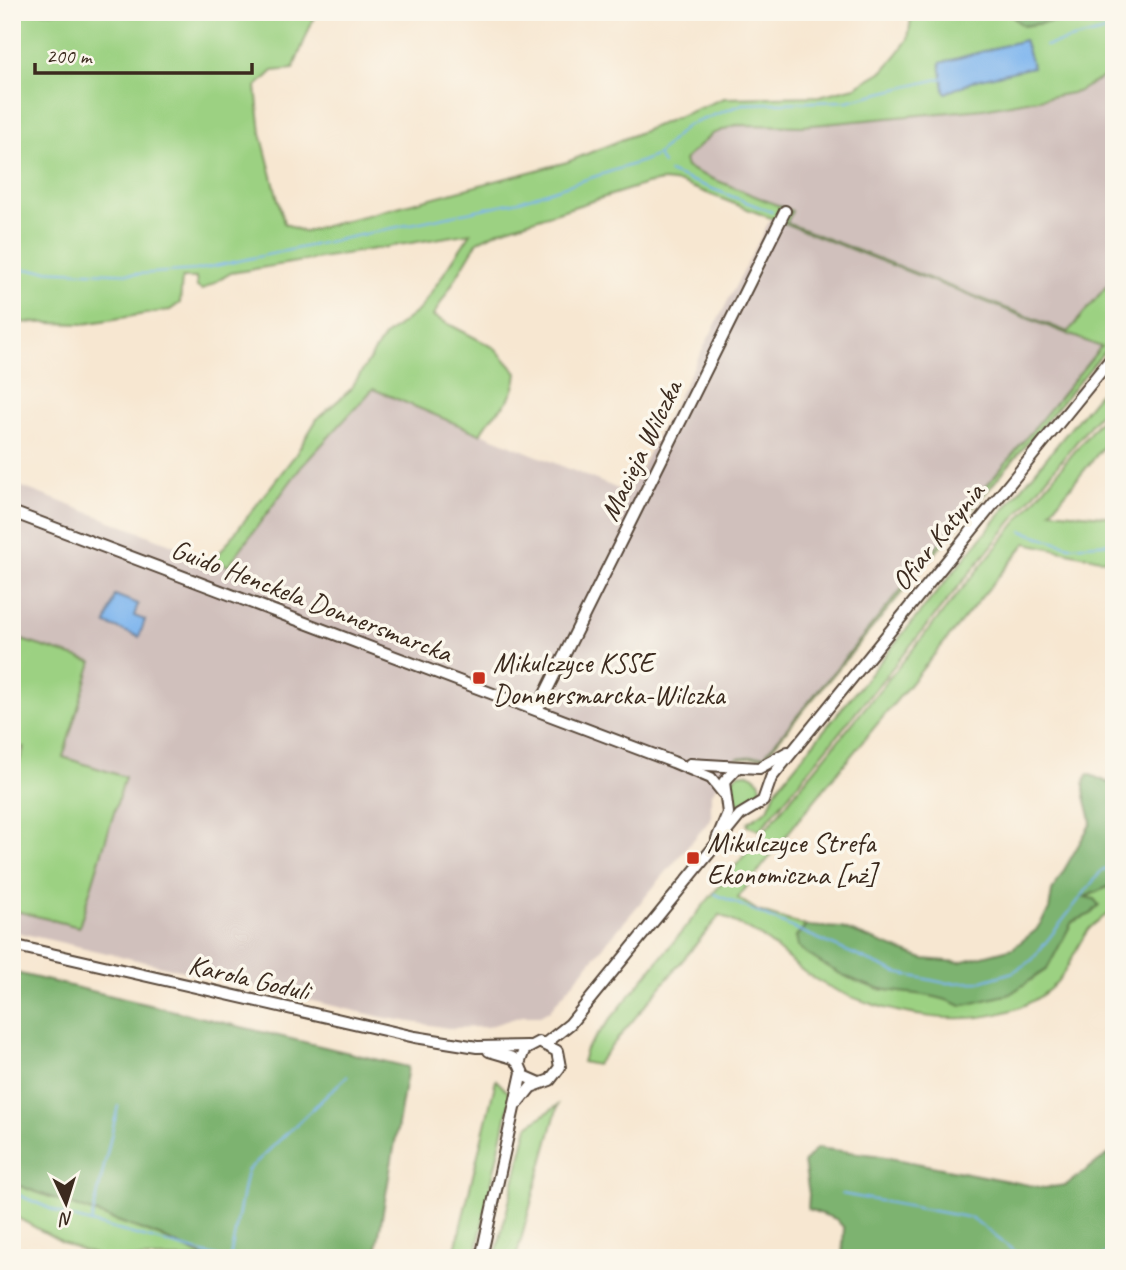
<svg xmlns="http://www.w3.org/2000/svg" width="1126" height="1270" font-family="Caveat,sans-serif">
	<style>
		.industrial { fill: #d0c0bc }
		.green { fill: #9cd182; stroke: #6c7e50; stroke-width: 2 }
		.forest { fill: #7db370; stroke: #5c6e47; stroke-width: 2 }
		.water { fill: #7eb5ee; stroke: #5c7086; stroke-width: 2 }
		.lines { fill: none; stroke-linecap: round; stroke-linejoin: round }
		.stream { stroke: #7eb5ee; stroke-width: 2 }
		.minor-casing { stroke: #574639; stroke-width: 14 }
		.minor { stroke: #fff; stroke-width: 10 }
		.poi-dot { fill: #c8321e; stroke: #fbf7ec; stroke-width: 2.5 }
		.labels { text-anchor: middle; stroke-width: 7; stroke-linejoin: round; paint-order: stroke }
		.street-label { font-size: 28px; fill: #3b2a1e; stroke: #fbf7ec }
		.poi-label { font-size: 28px; fill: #3b2a1e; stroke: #fbf7ec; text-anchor: start }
	</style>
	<rect width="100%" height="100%" fill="#fbf7ec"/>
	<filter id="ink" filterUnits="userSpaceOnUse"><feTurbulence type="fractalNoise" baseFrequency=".0143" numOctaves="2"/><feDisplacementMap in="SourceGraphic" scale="14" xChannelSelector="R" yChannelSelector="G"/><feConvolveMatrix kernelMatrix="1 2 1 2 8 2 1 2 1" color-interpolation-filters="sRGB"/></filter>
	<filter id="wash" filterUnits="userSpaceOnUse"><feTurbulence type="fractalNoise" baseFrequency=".00686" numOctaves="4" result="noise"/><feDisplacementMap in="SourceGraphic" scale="28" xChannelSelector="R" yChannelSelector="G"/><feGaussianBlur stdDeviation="1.57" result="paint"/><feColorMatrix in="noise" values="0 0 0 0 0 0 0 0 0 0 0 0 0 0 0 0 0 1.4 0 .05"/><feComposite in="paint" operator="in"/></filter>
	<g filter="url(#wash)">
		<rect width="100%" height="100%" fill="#f7e7d1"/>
		<polygon class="industrial" points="1114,71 1114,277 1069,332 1101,347 764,755 736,758 711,795 711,819 549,1011 540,1016 522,1016 487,1027 448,1028 381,1017 12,931 12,483 228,566 302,466 373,389 628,493 771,218 681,183 684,160 712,134 736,125 803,126 1029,102 1077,92"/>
		<g class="green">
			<path d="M 12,12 L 316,12 L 293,69 L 273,71 L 256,87 L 261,133 L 284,223 L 303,232 L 567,162 L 724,98 L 819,96 L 855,87 L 884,70 L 898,53 L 908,39 L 912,12 L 1007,12 L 1023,25 L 1114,13 L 1114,71 L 1077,92 L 983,109 L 803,126 L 736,125 L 712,134 L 684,160 L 686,167 L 701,174 L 792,211 L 787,223 L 1068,332 L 1114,277 L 1114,340 L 765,756 L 736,758 L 765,755 L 1101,347 L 681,183 L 663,181 L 646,184 L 501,230 L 478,241 L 433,316 L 495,348 L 517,373 C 512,411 495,405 480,434 L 373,389 L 302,466 L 228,566 L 214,560 L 296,454 L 317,419 L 350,390 L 384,337 L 420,309 L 471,233 L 231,273 L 202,290 L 197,287 L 196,278 L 182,278 L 180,303 L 170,310 L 84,324 L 12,322 Z"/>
			<polygon points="1114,375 1114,396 760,830 748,826 747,823 768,809 777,788"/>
			<path d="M 1114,403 L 1114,434 L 1051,511 L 1114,517 L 1114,562 L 1026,543 L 799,819 L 738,898 L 758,911 L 806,926 L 796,936 L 877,989 L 942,996 L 961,1006 L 1047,969 L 1072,922 L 1091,914 L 1083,898 L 1114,884 L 1114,909 C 1106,916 1095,922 1089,929 C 1074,948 1069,972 1051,988 C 991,1041 876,1016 813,978 C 796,968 783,953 767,941 C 754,931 736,923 720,915 L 596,1065 L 582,1062 L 586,1049 Z"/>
			<polygon points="12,637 92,662 63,757 125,777 79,927 12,910 12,767 17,768 24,747 12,747"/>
			<circle cx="745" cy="789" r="16"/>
			<polygon points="496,1080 511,1095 475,1258 453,1258"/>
			<polygon points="558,1105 516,1258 495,1258 528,1126"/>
			<polygon points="12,1183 159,1236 206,1258 105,1258 70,1246 12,1215"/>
		</g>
		<g class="forest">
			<polygon points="1007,12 1114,12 1114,13 1023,26"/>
			<path d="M 1088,774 L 1114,785 L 1114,884 L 1085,897 L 1094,899 L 1099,905 L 1091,914 L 1072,922 L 1047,969 L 1010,994 L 961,1006 C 936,993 909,995 882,989 C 854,984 820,964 798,947 L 796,936 L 806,926 L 842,928 L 923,959 L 960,962 L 1013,948 L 1036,930 L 1049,910 L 1052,891 L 1091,823 C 1090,808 1078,787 1088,774 Z"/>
			<polygon points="12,972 408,1067 375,1258 206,1258 159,1236 14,1184"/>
			<polygon points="817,1148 875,1155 1044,1188 1066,1185 1114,1150 1114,1243 1102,1258 842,1258 844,1228 836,1219 808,1209 809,1194 804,1162"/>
		</g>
		<g class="water">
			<polygon points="1024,40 1033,67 976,80 946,93 944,90 940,63"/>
			<polygon points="115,595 138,604 134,616 145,620 139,637 106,624"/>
		</g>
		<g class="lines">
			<g class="stream">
				<polyline points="1045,46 1114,29"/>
				<polyline points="658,156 663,164"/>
				<polyline points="669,172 772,212"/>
				<polyline points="12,269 138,274 196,270 519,201 643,161 657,155 686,126 743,104 847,101 943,78"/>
				<polyline points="1022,531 1069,546 1114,543"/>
				<polyline points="715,894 897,973 945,983 979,982 1013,972 1032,960 1102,870 1114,867"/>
				<polyline points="12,1192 69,1217 222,1258"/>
				<polyline points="842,1194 972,1218 1023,1258"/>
				<polyline points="91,1223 118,1106"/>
				<polyline points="230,1258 247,1171 347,1076"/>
				<polyline points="1102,1258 1114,1244"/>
			</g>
		</g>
	</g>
	<g filter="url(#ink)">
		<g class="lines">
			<defs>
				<g id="minor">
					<polyline points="12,512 673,762 711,778 723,793"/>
					<polyline points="537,710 785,211"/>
					<polyline points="690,764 759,768 788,752"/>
					<polyline points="717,839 728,813 724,782 736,769"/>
					<polyline points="12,945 415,1037 477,1047 528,1046"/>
					<polyline points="546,1043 570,1024 740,815 763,801 771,778 1114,355"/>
					<polyline points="489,1051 513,1058 519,1064"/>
					<polyline points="519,1102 531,1087 550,1080 560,1067 557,1051 539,1042 524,1050 519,1064 524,1076 540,1083"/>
					<polyline points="481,1258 522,1072"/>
				</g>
			</defs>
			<use href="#minor" class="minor-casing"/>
			<use href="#minor" class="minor"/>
		</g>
	</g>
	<g class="poi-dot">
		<rect x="472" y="671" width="14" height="14" rx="3.5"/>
		<rect x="686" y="851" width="14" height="14" rx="3.5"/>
	</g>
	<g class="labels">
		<g class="street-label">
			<text transform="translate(640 450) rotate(-64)" y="10">Macieja Wilczka</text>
			<text transform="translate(937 536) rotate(-51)" y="10">Ofiar Katynia</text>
			<text transform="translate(312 600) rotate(21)" y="10">Guido Henckela Donnersmarcka</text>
			<text transform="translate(249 977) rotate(13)" y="10">Karola Goduli</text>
		</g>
		<g class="poi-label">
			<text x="493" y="672">Mikulczyce KSSE<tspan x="493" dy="32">Donnersmarcka-Wilczka</tspan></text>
			<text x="707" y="852">Mikulczyce Strefa<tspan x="707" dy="32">Ekonomiczna [nż]</tspan></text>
		</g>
	</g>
	<rect width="1126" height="1270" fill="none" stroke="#fbf7ec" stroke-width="42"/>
	<g transform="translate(66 1203) rotate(176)" stroke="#fbf7ec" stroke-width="5" paint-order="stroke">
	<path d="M0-5L12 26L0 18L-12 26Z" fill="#3b2a1e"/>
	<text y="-10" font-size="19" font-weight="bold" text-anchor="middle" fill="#3b2a1e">N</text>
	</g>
	<path d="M35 63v10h217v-10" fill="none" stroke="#3b2a1e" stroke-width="3.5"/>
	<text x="46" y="63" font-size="21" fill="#3b2a1e" stroke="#fbf7ec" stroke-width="5" paint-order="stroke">200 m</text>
</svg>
